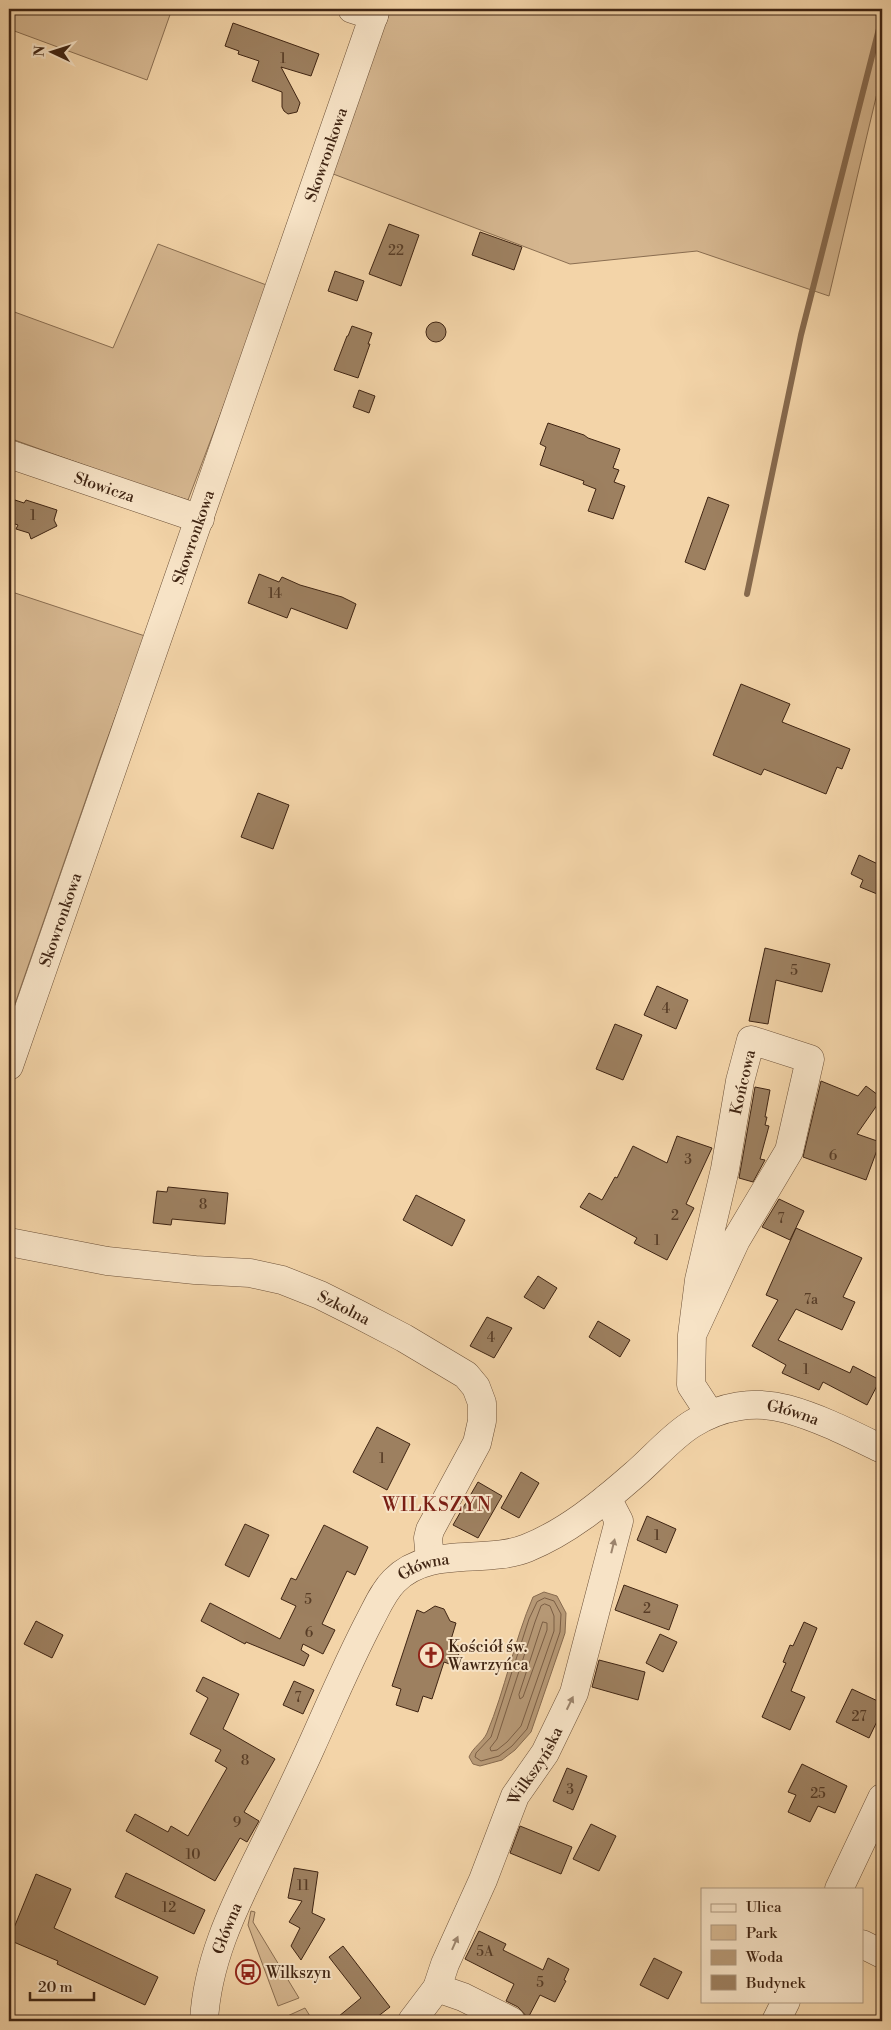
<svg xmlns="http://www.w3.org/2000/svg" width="891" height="2030" font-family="'Libre Bodoni',serif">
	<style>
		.green { fill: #d5b68f; stroke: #8a6e51 }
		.water { fill: #b69875; stroke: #876a4e }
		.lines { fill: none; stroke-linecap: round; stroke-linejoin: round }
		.shore { stroke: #7b5e44; stroke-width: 1 }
		.stream { stroke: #876a4e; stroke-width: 6 }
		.building { fill: #9d8060; stroke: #402513 }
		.minor-casing { stroke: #6d5138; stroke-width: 29 }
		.minor { stroke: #f7e3c6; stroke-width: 28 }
		.oneway { fill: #9c846c }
		.labels { text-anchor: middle; stroke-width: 4; stroke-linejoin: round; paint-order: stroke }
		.number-label { font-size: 14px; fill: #573c26 }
		.street-label { font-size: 16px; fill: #402513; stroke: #f7e3c6 }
		.poi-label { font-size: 16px; fill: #402513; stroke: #f7e3c6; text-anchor: start }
		.quarter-label { font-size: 19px; letter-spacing: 1px; fill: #7a1f14; stroke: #f7e3c6 }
	</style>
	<rect width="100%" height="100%" fill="#f3d4a8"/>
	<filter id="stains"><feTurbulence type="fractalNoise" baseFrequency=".004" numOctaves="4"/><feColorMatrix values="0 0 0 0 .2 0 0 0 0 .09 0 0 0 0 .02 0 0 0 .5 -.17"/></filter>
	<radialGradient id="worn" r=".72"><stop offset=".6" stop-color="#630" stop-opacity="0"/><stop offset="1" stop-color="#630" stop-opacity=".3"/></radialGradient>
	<g class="green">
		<polygon points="9,9 172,9 147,80 9,29"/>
		<polygon points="387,9 882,9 882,72 829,296 697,251 570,264 328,172"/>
		<polygon points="158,244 269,286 188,500 134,483 9,438 9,310 113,348"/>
		<polygon points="9,591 145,636 101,756 9,1021"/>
		<polygon points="251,1911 255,1912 253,1922 299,1998 278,2006 248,1925"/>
		<polygon points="305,2008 313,2021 284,2021 283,2018"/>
	</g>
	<path class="water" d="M 544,1592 L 557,1596 L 566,1613 L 565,1633 L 531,1732 L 515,1750 L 502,1760 L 480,1766 L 473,1764 L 469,1757 C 473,1747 483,1742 487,1733 C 505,1690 514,1641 533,1597 Z"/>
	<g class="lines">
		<g class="shore">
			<polygon points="545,1598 554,1601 561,1614 560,1632 527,1729 512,1746 499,1756 481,1761 475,1757 476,1753 491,1737 529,1619 537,1602"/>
			<polygon points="545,1604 550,1606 554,1616 554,1631 521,1726 507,1742 497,1750 491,1751 490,1748 497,1739 535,1622 541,1606"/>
			<polygon points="543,1622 547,1623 547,1630 523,1697 520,1699 519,1695"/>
		</g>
		<polyline class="stream" points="747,594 801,335 882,17"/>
	</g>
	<g class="building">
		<polygon points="233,23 319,54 311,76 281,67 300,103 297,112 288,114 284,111 282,107 282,92 252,81 259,61 238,54 239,51 225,46"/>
		<polygon points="389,224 419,235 401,286 369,274"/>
		<polygon points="480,232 522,247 514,270 472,255"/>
		<polygon points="335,271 364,281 357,301 328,291"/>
		<circle cx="436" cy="332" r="10"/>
		<polygon points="352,326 372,333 368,344 370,344 358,378 334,370 347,336 348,336"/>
		<polygon points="359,390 375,396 369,413 353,407"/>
		<polygon points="548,423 584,435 588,438 620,449 613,468 619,470 614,482 625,486 613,519 588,511 596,489 583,484 584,481 540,465 546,447 540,444"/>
		<polygon points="708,497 729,505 705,570 685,562"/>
		<polygon points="15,500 24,503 26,500 57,510 54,520 57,526 31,539 29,533 16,529 18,525 9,522"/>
		<polygon points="259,574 279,582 282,577 300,585 342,597 356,604 347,629 291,608 287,618 248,603"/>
		<polygon points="741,684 790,704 782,722 850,749 842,769 837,767 826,794 764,769 761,775 713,755"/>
		<polygon points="258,793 289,805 273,849 241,837"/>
		<polygon points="859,855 882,866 882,896 860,887 863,880 851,874"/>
		<polygon points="765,948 830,964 822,992 776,980 768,1024 749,1021"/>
		<polygon points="657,986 688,1000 676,1029 644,1015"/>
		<polygon points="615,1024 642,1035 623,1080 596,1069"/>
		<polygon points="821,1081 858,1096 866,1086 882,1098 857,1134 880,1142 866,1180 803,1157"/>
		<polygon points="755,1087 770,1090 765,1117 767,1117 765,1125 769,1126 760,1159 765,1160 753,1182 739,1178"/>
		<polygon points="677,1136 712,1148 686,1204 694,1208 667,1260 634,1243 637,1238 580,1207 589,1193 602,1200 615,1177 617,1178 633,1146 667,1163"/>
		<polygon points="168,1187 228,1193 225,1224 172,1219 171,1225 153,1223 157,1191 167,1192"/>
		<polygon points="416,1195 465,1220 452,1246 403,1220"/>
		<polygon points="779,1199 804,1211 790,1240 762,1227"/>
		<polygon points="796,1228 862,1258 843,1297 855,1302 842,1330 796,1309 778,1340 850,1373 853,1366 880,1380 867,1405 823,1382 819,1390 782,1373 786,1365 752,1346 778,1300 766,1295"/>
		<polygon points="538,1276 557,1288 544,1309 524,1297"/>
		<polygon points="487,1317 512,1328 494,1358 470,1346"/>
		<polygon points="598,1321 630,1340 620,1357 589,1337"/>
		<polygon points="377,1427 410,1444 387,1490 353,1472"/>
		<polygon points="521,1472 539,1483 519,1518 501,1508"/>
		<polygon points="478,1482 502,1496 478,1538 453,1525"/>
		<polygon points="647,1516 676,1529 666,1553 637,1540"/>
		<polygon points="245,1524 269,1535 249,1577 225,1565"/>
		<polygon points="324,1525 368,1547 355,1575 347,1571 322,1624 335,1630 323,1654 303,1644 301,1650 309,1655 304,1666 246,1642 245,1644 201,1621 210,1603 280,1639 296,1606 281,1599 291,1578 296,1580"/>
		<polygon points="624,1585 678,1605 669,1630 615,1610"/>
		<polygon points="435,1606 444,1609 450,1621 456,1623 450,1643 461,1647 455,1666 444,1662 432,1699 423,1696 418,1712 396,1705 401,1689 392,1686 417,1610 424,1613"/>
		<polygon points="36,1621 63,1635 52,1658 24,1644"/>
		<polygon points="804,1622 817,1628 791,1691 805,1697 790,1730 762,1717 786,1663 783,1662 790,1645 793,1646"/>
		<polygon points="660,1634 677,1642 663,1672 646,1663"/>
		<polygon points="599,1660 645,1672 638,1700 592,1687"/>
		<polygon points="203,1677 239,1694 223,1729 275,1759 244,1812 259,1821 247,1842 240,1838 215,1881 126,1831 135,1814 168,1832 171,1826 188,1836 227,1768 215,1761 221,1750 190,1734 208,1698 196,1691"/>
		<polygon points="294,1681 314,1690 303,1714 283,1705"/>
		<polygon points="852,1689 882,1703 882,1711 869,1738 836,1722"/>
		<polygon points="802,1764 847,1786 835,1813 818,1806 810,1822 788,1812 796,1795 788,1792"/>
		<polygon points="567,1768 587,1776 573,1810 553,1801"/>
		<polygon points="591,1824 616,1836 599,1871 573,1859"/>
		<polygon points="520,1826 572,1847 561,1874 510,1853"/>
		<polygon points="294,1868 318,1872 312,1913 325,1919 301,1960 291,1946 300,1928 289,1922 302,1901 288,1898"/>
		<polygon points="126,1873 205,1910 194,1934 115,1897"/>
		<polygon points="36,1874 71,1889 54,1928 158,1977 145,2005 57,1964 58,1961 9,1940"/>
		<polygon points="479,1931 506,1944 503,1950 543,1970 548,1958 569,1969 564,1980 566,1981 555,2002 540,1995 528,2018 518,2007 506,2001 514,1984 465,1959"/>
		<polygon points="343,1946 390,2007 372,2021 333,2021 361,1998 329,1957"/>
		<polygon points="654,1958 682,1972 668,1999 640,1985"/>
	</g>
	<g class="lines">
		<defs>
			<g id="minor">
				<polyline points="352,9 374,16"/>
				<path id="s1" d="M 9,454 L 200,519"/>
				<path id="s2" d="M 9,1066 L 376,9"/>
				<path id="s3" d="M 9,1242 L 107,1261 L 195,1270 L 250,1273 L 282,1280 L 320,1295 L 356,1313 L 404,1338 L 466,1375 L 476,1387 L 482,1403 L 482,1421 L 477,1443 L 430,1530 L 428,1538 L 430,1560"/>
				<polyline points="692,1335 736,1240 789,1151 810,1059 751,1040 740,1081 725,1169 699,1280 692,1335 691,1385 710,1414"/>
				<polyline points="839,1889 882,1798"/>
				<polyline points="862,1944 882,1954"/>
				<polyline points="437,1988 463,1997 511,2021"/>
				<path id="s4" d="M 204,2021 C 207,1963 232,1911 257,1860 C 275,1823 294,1785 311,1747 C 330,1705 348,1662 370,1620 C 377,1607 383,1592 394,1581 C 429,1545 485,1565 527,1548 C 567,1532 602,1503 634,1475 C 653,1459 671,1437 692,1424 C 720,1406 755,1400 787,1409 C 820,1418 851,1434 882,1449"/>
				<path id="s5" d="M 412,2021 L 437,1988 L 445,1964 L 483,1880 L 515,1796 L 545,1753 L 574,1693 L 619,1521 L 607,1498"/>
				<polyline points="776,2021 786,2001"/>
			</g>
		</defs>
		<use href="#minor" class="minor-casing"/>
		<use href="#minor" class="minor"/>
	</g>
	<defs><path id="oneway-solid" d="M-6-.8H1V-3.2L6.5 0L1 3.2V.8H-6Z" transform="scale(1.25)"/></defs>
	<g class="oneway">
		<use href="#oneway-solid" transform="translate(613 1546) rotate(-76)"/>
		<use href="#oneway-solid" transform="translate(570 1703) rotate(-64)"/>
		<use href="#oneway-solid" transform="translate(455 1943) rotate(-66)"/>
	</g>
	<defs>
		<symbol id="church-ring" viewBox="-11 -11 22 22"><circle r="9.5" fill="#f7e3c6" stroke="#8f2418" stroke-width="1.5"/><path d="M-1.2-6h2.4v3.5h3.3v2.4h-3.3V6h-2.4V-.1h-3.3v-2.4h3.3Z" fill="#8f2418"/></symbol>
		<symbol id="bus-ring" viewBox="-11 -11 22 22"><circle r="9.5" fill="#f7e3c6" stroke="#8f2418" stroke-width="1.5"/><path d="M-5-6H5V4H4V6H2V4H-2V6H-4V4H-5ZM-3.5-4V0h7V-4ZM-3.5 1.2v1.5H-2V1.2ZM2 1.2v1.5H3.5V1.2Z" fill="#8f2418"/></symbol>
	</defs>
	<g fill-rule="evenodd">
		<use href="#church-ring" x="417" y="1641" width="28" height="28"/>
		<use href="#bus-ring" x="234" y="1958" width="28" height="28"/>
	</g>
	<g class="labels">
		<g class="number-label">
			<text x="283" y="63">1</text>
			<text x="396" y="255">22</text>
			<text x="33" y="520">1</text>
			<text x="275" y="598">14</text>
			<text x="794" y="975">5</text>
			<text x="666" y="1013">4</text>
			<text x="833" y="1160">6</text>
			<text x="688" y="1164">3</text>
			<text x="203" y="1209">8</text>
			<text x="675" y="1220">2</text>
			<text x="781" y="1223">7</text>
			<text x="657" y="1245">1</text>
			<text x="811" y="1304">7a</text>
			<text x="491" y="1342">4</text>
			<text x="806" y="1374">1</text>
			<text x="382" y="1463">1</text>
			<text x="657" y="1540">1</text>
			<text x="308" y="1604">5</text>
			<text x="647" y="1613">2</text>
			<text x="309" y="1637">6</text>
			<text x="298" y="1702">7</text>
			<text x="859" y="1721">27</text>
			<text x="245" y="1765">8</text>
			<text x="570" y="1794">3</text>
			<text x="818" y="1798">25</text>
			<text x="237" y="1827">9</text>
			<text x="193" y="1859">10</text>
			<text x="303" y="1890">11</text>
			<text x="169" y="1912">12</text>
			<text x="485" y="1956">5A</text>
			<text x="540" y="1987">5</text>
		</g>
		<g class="street-label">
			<text dy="6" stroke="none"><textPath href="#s2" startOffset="965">Skowronkowa</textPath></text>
			<text dy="6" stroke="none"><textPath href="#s1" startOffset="101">Słowicza</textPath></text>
			<text dy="6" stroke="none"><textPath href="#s2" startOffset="560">Skowronkowa</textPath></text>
			<text dy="6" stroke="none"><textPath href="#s2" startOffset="155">Skowronkowa</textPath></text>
			<text transform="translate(742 1082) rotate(-77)" y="6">Końcowa</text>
			<text dy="6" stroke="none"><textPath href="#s3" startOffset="344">Szkolna</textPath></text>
			<text dy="6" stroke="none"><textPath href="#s4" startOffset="935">Główna</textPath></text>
			<text dy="6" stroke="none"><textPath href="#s4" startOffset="516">Główna</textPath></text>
			<text dy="6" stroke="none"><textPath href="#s5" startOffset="285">Wilkszyńska</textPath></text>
			<text dy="6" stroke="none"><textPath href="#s4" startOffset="96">Główna</textPath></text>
		</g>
		<g class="poi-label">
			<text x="448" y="1652">Kościół św.<tspan x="448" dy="18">Wawrzyńca</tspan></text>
			<text x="266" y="1978">Wilkszyn</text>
		</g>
		<g class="quarter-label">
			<text x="437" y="1511">WILKSZYN</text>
		</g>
	</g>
	<rect width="891" height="2030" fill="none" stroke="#f3d4a8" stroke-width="30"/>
	<rect x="10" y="10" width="871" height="2010" fill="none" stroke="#402513" stroke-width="2.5"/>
	<rect x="15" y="15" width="861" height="2000" fill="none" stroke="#402513"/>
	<rect x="701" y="1888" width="162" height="115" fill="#f7e3c6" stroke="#ae977e"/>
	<rect x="711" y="1904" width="25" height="8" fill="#f7e3c6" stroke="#ae977e"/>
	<text x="746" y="1912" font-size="15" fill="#402513">Ulica</text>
	<rect x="711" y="1925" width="25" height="15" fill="#d5b68f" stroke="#ae977e"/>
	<text x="746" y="1938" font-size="15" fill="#402513">Park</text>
	<rect x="711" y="1950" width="25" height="15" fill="#b69875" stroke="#ae977e"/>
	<text x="746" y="1962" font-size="15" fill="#402513">Woda</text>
	<rect x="711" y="1975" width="25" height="15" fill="#9d8060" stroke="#ae977e"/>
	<text x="746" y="1988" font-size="15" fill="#402513">Budynek</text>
	<g transform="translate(52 52) rotate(274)" stroke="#f7e3c6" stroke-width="4" paint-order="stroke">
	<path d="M0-4L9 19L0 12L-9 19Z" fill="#402513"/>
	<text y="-8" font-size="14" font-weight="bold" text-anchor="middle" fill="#402513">N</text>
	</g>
	<path d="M30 1992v8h64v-8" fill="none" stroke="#402513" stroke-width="2.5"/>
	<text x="38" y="1992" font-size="15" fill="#402513" stroke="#f7e3c6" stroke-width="4" paint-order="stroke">20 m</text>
	<rect width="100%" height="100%" filter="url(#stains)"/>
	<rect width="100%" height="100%" fill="url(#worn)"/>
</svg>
